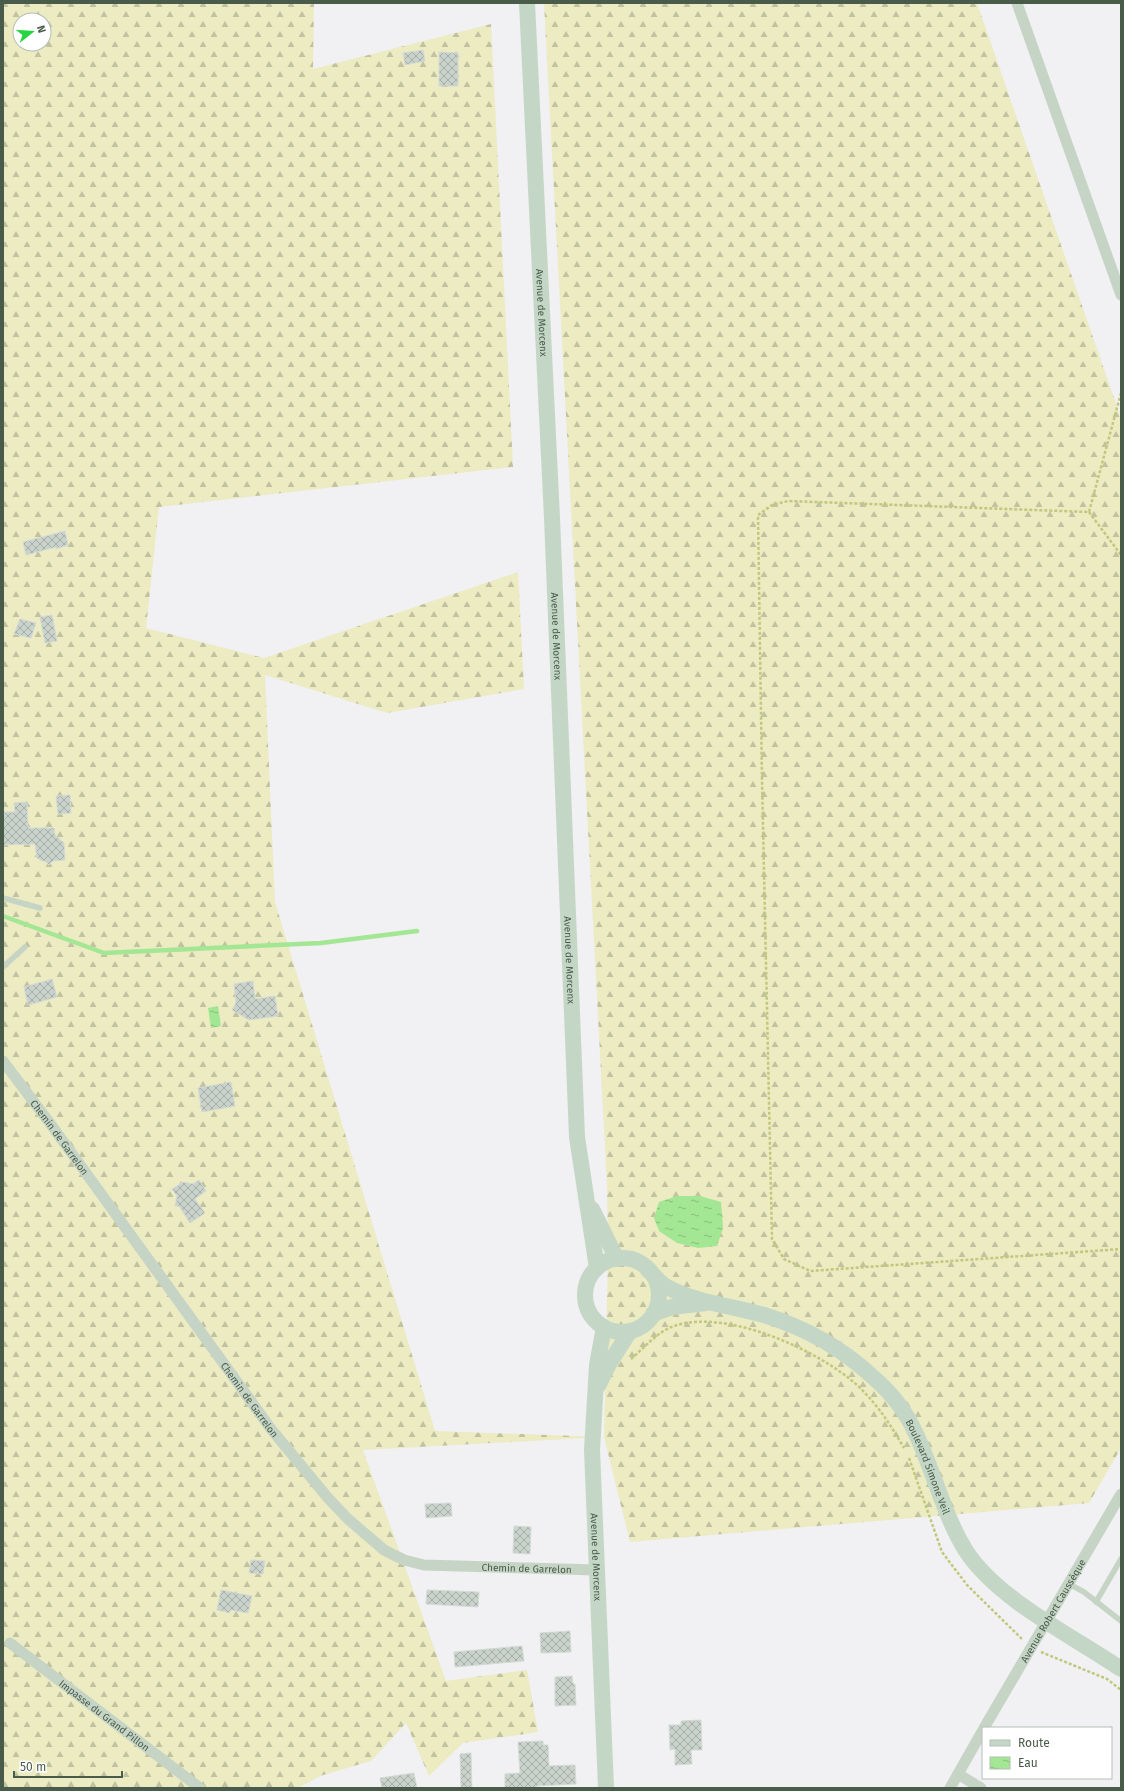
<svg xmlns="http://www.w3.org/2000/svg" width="1124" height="1791" font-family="'Fira Sans',sans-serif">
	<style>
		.forest { fill: url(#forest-firs); fill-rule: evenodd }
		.water { fill: url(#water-ripples) }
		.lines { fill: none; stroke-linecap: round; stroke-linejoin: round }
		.stream { stroke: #a3e693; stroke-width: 4.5 }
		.building { fill: url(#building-cross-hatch); stroke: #d4dbd6 }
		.path { stroke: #c0c87d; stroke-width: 2.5; stroke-dasharray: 3 2; stroke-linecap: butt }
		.lane { stroke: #c5d4c5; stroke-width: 5.5 }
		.street { stroke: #c5d4c5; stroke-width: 11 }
		.secondary { stroke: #c4d7c6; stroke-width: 16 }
		.labels { text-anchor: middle; stroke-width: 4; stroke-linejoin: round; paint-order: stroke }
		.street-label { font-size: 10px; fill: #495c4a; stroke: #fff }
	</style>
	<defs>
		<pattern id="forest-firs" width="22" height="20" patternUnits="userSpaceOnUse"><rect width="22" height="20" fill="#ecebc2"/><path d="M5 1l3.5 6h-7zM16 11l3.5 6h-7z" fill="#c1c2a0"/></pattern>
		<pattern id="water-ripples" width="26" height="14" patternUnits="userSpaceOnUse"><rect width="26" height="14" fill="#a3e693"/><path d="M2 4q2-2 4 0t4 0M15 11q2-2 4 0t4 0" fill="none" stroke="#87be7a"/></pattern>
		<pattern id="building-cross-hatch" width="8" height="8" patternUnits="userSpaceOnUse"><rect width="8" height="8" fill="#cad2cc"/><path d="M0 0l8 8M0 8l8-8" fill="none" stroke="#a6aea8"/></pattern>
	</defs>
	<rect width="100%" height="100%" fill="#f1f0f2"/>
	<path class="forest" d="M 3,3 L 314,3 L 313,69 L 491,24 L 513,467 L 159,507 L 146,628 L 264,658 L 518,572 L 524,689 L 387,713 L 265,675 L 275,902 L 435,1431 L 604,1437 L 608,1254 L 607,1185 L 544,3 L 977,3 L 1121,418 L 1121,1448 L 1089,1503 L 630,1542 L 604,1437 L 363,1450 L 446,1681 L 527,1670 L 538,1732 L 463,1743 L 429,1776 L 406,1723 L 371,1761 L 320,1776 L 298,1788 L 3,1788 ZM 20,20 L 44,20 L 44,44 L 20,44 Z"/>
	<g class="water">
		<polygon points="218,1006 221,1026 211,1028 208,1008"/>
		<polygon points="677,1196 700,1196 721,1202 723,1228 717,1246 698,1248 677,1243 659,1231 654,1218 659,1202"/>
	</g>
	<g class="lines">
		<polyline class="stream" points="3,916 104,953 321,943 417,931"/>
	</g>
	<g class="building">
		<polygon points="423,50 425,61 405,65 403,53"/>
		<polygon points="439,52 458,53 458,86 439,86"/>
		<polygon points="65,531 68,545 56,549 56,547 26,555 23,542"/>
		<polygon points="52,615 57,641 45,643 40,617"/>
		<polygon points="20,619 36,623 31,638 14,634"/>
		<polygon points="70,795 71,813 58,814 56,796"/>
		<polygon points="27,802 28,828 54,828 55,835 64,843 65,860 53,861 49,865 45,861 42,861 37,858 35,844 3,845 4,812 15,812 14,803"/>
		<polygon points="52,979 57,997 28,1005 24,987 41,982 43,985 42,982"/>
		<polygon points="253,981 255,999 275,996 278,1016 249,1020 232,1010 236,1003 234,984"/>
		<polygon points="231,1082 235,1106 202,1112 198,1088"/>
		<polygon points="199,1180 206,1191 195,1199 205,1213 190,1223 179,1206 175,1206 177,1196 172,1189 183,1182 193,1184"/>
		<polygon points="451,1503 452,1516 426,1518 425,1504"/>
		<polygon points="514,1526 531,1527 530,1554 513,1553"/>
		<polygon points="251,1560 265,1561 263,1574 249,1573"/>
		<polygon points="221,1590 252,1596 248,1613 230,1610 230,1613 217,1610"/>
		<polygon points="427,1590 479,1592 478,1607 426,1604"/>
		<polygon points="570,1631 571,1652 541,1653 540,1633"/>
		<polygon points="522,1646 524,1661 455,1667 454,1652"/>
		<polygon points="572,1676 573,1684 575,1684 576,1705 555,1706 555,1677"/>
		<polygon points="701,1720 702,1750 691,1750 692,1764 675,1765 675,1749 670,1750 669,1725 681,1725 681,1721"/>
		<polygon points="543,1741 543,1745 548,1745 549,1766 575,1765 576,1784 537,1786 537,1788 505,1788 505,1774 520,1773 518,1742"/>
		<polygon points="471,1753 472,1788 461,1788 460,1754"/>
		<polygon points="414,1773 417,1788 382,1788 380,1778"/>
	</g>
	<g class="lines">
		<g class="path">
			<polyline points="1121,393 1089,512 788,501 772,505 758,515 762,780 772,1239 784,1259 810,1271 1121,1249"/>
			<polyline points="1089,512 1121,555"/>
			<path d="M 631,1359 C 645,1347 657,1332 674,1326 C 726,1308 818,1350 857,1385 C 878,1405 890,1424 904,1448"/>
			<polyline points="909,1458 942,1552 967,1585 1023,1640"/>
			<polyline points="1041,1652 1107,1679 1121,1690"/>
		</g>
		<g class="lane">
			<polyline points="3,898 40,908"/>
			<polyline points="3,967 25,947"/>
			<polyline points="1069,1584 1084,1592 1121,1621"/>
			<polyline points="1096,1602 1121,1559"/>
		</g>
		<g class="street">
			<polyline points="1017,3 1121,295"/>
			<path id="s1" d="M 3,1061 L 52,1126 L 271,1429 L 328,1498 L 348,1519 L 384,1550 L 404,1560 L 424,1565 L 597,1570"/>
			<path id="s2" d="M 10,1643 L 200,1788"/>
			<path id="s3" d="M 984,1728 L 1121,1494"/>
			<polyline points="958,1774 981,1788"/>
			<polyline points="950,1788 983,1730"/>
		</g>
		<g class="secondary">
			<path id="s4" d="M 527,3 L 552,518 L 577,1137 L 597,1268"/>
			<polyline points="592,1209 617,1259"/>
			<circle cx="622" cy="1295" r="37"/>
			<path id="s5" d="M 648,1270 C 654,1275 661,1284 667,1287 C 697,1303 733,1306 764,1315 C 806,1328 842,1348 874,1378 C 890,1392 906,1412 915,1432 C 934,1471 943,1514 966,1551 C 998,1600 1073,1636 1121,1669"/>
			<polyline points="653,1314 672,1307 706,1303"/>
			<path id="s6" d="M 604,1327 L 597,1365 L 592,1450 L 606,1788"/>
			<polyline points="598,1386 609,1364 630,1331"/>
		</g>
	</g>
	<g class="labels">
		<g class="street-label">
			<text dy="4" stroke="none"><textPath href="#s4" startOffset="310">Avenue de Morcenx</textPath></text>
			<text dy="4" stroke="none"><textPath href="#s4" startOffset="634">Avenue de Morcenx</textPath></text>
			<text dy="4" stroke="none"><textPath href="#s4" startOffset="958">Avenue de Morcenx</textPath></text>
			<text dy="4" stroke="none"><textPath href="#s1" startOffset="95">Chemin de Garrelon</textPath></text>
			<text dy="4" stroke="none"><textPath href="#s1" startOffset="419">Chemin de Garrelon</textPath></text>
			<text dy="4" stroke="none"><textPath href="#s5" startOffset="360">Boulevard Simone Veil</textPath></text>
			<text dy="4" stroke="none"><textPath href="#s6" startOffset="231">Avenue de Morcenx</textPath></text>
			<text dy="4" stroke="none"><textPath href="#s1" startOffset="767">Chemin de Garrelon</textPath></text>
			<text dy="4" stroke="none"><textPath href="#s3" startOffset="136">Avenue Robert Caussèque</textPath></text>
			<text dy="4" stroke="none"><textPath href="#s2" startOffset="119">Impasse du Grand Pillon</textPath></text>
		</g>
	</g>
	<rect width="1124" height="1791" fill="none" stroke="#495c4a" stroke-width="8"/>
	<rect x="982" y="1727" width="130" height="52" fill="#ffffff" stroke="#b6beb7"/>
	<rect x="990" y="1740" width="20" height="6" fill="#c4d7c6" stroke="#b6beb7"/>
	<text x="1018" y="1747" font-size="12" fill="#495c4a">Route</text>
	<rect x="990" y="1757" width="20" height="12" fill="url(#water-ripples)" stroke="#b6beb7"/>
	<text x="1018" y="1767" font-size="12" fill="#495c4a">Eau</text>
	<g transform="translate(32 32) rotate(73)"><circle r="19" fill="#ffffff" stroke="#b6beb7"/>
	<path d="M0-3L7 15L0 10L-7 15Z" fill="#27d542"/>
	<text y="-6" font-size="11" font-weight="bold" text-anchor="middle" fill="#495c4a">N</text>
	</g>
	<path d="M14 1771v6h108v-6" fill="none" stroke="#495c4a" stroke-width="2"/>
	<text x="20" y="1771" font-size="12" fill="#495c4a" stroke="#ffffff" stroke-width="3" paint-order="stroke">50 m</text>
</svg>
